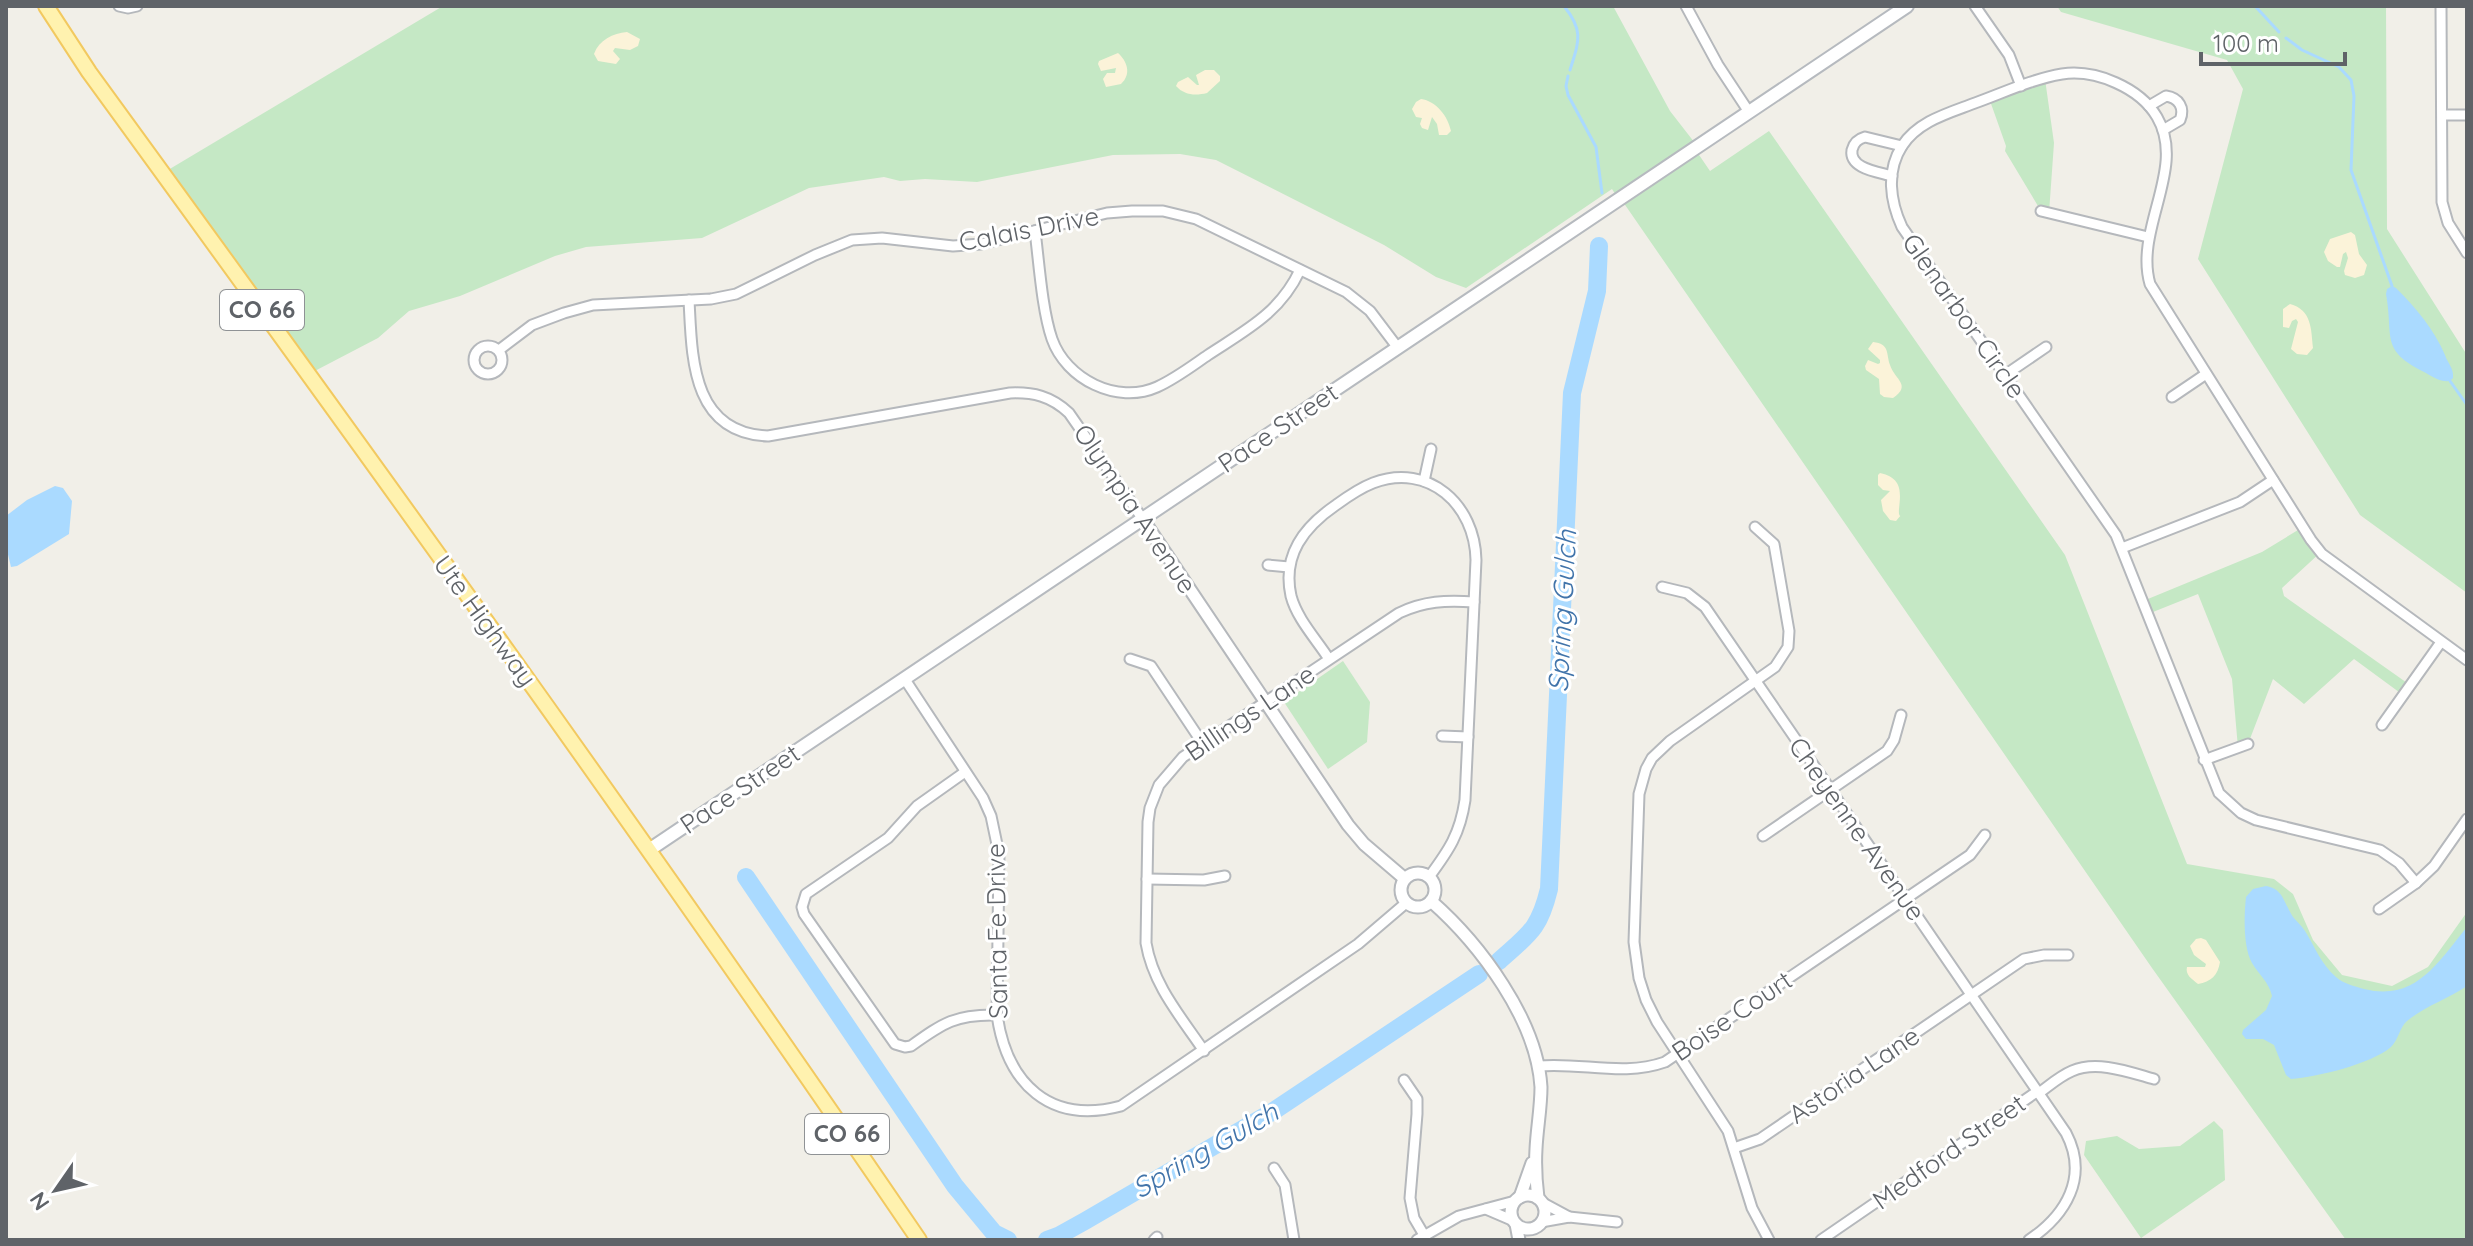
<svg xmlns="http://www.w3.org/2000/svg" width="2473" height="1246" font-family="Quicksand,sans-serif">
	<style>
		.green { fill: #c5e8c5 }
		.sand { fill: #fbf3d9 }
		.water { fill: #aadaff }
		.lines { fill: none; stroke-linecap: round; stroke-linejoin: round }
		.stream { stroke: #aadaff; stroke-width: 3 }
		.river { stroke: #aadaff; stroke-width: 18 }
		.minor-casing { stroke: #b5b8bc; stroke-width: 13 }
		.tertiary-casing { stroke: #b5b8bc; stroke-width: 15 }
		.secondary-casing { stroke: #b6babf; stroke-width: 16 }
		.primary-casing { stroke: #f2c960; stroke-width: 18 }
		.minor { stroke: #fff; stroke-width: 9 }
		.tertiary { stroke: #fff; stroke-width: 11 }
		.secondary { stroke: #fff; stroke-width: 12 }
		.primary { stroke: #fff2af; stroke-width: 14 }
		.labels { text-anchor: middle; stroke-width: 6; stroke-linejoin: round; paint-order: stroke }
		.shield { fill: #fff; stroke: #8f9295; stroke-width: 2 }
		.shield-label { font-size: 24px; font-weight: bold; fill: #5f6368 }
		.street-label { font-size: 26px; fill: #5f6368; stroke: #fff }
		.water-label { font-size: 28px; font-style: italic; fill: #4174aa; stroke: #fff }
	</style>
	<rect width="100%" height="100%" fill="#f1efe8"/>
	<g class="green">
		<polygon points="443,6 1613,6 1670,111 1698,147 1695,149 1710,171 1769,131 2065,555 2187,864 2274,879 2293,894 2313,940 2342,975 2392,986 2428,967 2467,912 2467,1240 2346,1240 2152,968 1621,199 1619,200 1612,189 1466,288 1436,277 1384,245 1216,160 1180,154 1113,155 977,182 925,179 900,181 884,177 809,188 702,238 586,247 555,256 460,296 409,311 378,338 309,374 163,173"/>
		<polygon points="2057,6 2386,6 2387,229 2467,355 2467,593 2360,515 2198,259 2243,89 2227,60 2061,12"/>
		<polygon points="2045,79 2054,143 2049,213 2041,211 2005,151 2006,146 1989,98"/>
		<polygon points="2303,527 2321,552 2282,588 2284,596 2410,685 2403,695 2354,659 2304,704 2273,679 2248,744 2238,748 2232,679 2198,594 2148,614 2143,601 2262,552"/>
		<polygon points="1343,661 1370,702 1367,742 1328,769 1284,702"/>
		<polygon points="2214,1121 2223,1130 2225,1180 2141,1238 2084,1155 2086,1141 2117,1136 2139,1149 2180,1146"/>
	</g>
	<g class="sand">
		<path d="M 627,32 L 640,39 L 638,46 L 630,50 L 615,48 L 613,51 L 620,59 L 616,64 L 598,61 L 594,54 C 599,40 613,33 627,32 Z"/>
		<path d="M 1118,53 C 1127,61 1132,74 1121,84 L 1106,87 L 1103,79 L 1107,73 L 1115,73 L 1116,68 L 1101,71 L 1098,64 L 1099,61 Z"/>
		<path d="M 1205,70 L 1214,70 L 1220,76 L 1220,81 L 1207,93 C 1195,96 1184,95 1176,86 L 1178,82 L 1188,77 L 1197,85 L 1199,85 L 1196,75 Z"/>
		<path d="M 1421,99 C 1436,101 1448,116 1451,131 L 1447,135 L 1439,135 L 1437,124 L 1432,117 L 1428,130 L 1422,128 L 1420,124 L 1422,118 L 1416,117 L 1412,109 L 1416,102 Z"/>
		<polygon points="2351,232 2355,235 2359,254 2367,265 2364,275 2355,278 2345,275 2344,271 2348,258 2346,252 2343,254 2340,267 2337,267 2328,261 2324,252 2330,239"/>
		<path d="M 2290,304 C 2312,310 2311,329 2313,348 L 2307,355 L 2297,354 L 2291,349 L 2298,322 L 2296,319 L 2292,321 L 2289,328 L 2283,327 L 2283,309 Z"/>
		<path d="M 1873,342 C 1890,344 1886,353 1890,365 C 1895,380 1912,385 1893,398 L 1884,397 L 1880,394 L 1879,379 L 1866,370 L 1865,366 L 1868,360 L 1878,364 L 1880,363 L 1880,360 L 1868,349 Z"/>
		<path d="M 1880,473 C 1902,478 1901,491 1899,509 C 1898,521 1904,511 1896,521 L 1890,520 L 1883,511 L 1881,500 L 1890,491 L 1883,490 L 1878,485 L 1878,475 Z"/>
		<path d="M 2201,938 L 2206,940 L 2220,962 C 2218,975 2211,982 2198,984 C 2192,979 2185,975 2187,967 L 2205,967 L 2206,964 L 2194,955 L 2190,946 L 2196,939 Z"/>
	</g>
	<g class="water">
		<path d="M 2392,286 L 2396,288 C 2416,308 2434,329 2445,355 C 2448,364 2454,368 2453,378 L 2450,381 C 2440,382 2435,378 2426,373 C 2379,350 2394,338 2386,294 L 2387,289 Z"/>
		<polygon points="55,486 63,488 72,501 69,534 17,566 11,567 6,546 6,516 27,500"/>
		<path d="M 2266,886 C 2284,889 2284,904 2293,917 C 2297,922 2302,926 2305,931 C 2315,947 2321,964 2336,977 C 2344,984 2354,986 2364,989 C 2416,1002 2438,962 2467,927 L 2467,986 C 2448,999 2425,1006 2407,1021 C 2399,1028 2399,1039 2391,1047 C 2371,1064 2317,1077 2291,1079 L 2286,1075 L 2274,1045 L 2263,1039 L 2246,1039 L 2242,1034 L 2243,1030 L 2266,1010 L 2272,996 C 2269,982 2259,975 2252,963 C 2243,947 2244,915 2246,897 L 2253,889 Z"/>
	</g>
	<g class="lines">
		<g class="stream">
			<path d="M 1564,6 C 1584,31 1579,41 1570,70"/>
			<polyline points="2255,6 2279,32"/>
			<polyline points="2286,38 2302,50 2339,67 2351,80 2354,96 2351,170 2392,286"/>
			<polyline points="1568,76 1566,86 1568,95 1596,147 1602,193"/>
			<polyline points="2450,381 2467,405"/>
		</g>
		<g class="river">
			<polyline points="746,877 955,1186 994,1233 1008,1240"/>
			<path d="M 1499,961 C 1529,934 1539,930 1549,889 L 1572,393 L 1597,291 L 1599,246"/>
			<polyline points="1047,1240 1058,1236 1085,1221 1272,1112 1479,974"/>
		</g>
		<defs>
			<g id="minor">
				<polyline points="119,6 128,8 137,6"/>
				<polyline points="1686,6 1718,65 1749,112"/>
				<polyline points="1975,6 2009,55 2021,86"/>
				<polyline points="2441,6 2442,202 2448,223 2467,253"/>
				<path d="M 2149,106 L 2166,96 C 2179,98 2185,108 2180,120 L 2163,130"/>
				<polyline points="2443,115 2467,115"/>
				<path d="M 1892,176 C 1879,172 1849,169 1852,150 C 1854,142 1858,139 1865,137 L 1902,146"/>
				<polyline points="2041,211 2148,237"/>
				<path d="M 1035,231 C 1039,262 1042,310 1052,339 C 1066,379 1117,405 1157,387 C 1175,379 1192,366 1208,355 C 1246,330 1280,313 1300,270"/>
				<path d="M 689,300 C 692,357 691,433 768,436 L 1010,393 C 1033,392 1051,396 1069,413 L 1142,518"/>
				<circle cx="488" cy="360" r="14"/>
				<polyline points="499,350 532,325 564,313 593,305 711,299 736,294 815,255 852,240 882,238 953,246 981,244 1107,213 1132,211 1163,211 1196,219 1346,292 1370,311 1398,348"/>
				<polyline points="2005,375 2046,347"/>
				<polyline points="2172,397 2206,374"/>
				<polyline points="1424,481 1431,449"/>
				<polyline points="1755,527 1774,544 1789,631 1788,647 1775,667 1670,741 1652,758 1646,769 1639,794 1634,942 1639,978 1646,1000 1657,1022 1728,1131 1752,1208 1769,1240"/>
				<polyline points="2122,548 2240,502 2273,480"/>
				<polyline points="1268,565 1289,567"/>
				<path d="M 1662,587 L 1687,593 L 1705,607 L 2066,1133 C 2089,1177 2066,1215 2029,1240"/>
				<polyline points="1130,659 1151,666 1203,744"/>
				<path d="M 1329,659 C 1317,640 1297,619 1291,596 C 1282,555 1304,527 1336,505 C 1347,497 1360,488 1373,483 C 1429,462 1475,505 1476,560 L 1465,800 C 1460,834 1449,850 1429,877"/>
				<path d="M 2467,660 L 2322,554 L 2311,540 L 2150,284 C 2134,229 2187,168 2157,117 C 2140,88 2096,69 2062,74 C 2032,79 2003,93 1975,103 C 1949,113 1918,121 1902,146 C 1886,171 1890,201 1902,227 L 2116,535 L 2219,793 L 2241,813 L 2256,820 L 2380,850 L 2399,863 L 2416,883 L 2434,866 L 2467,819"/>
				<path d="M 904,678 L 983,798 L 991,816 L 999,854 L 997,1015 C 1007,1084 1050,1125 1121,1106 L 1358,944 L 1406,903"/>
				<polyline points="2382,725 2441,642"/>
				<polyline points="1442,736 1468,737"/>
				<polyline points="2204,760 2248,744"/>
				<path d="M 965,772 L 917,806 L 888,838 L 806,894 L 802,907 L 804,914 L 895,1044 L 905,1047 L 911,1046 C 943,1023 956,1014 997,1015"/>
				<polyline points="1763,836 1887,751 1894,740 1901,715"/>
				<polyline points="1147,879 1204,880 1225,876"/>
				<polyline points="2379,909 2416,883"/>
				<path d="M 1204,1051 C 1181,1017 1153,985 1146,943 L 1148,822 L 1150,808 L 1159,785 L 1183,757 L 1399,613 C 1424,601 1446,600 1474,602"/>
				<path d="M 1539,1066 C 1582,1062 1623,1077 1665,1062 L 1970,855 L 1985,835"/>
				<polyline points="1404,1080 1417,1099 1417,1114 1410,1198 1414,1218 1424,1235"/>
				<path d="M 2039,1093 C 2050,1085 2060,1076 2072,1071 C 2097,1060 2129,1072 2154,1079"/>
				<polyline points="1734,1148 1760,1139 2024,959 2044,955 2068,955"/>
				<polyline points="1274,1168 1285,1185 1294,1240"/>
				<polyline points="1543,1203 1569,1217"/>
				<polyline points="1486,1209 1514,1221"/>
				<polyline points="1541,1222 1569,1217 1617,1222"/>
				<polyline points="1154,1240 1157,1237"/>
				<polyline points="1417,1240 1459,1216 1515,1201"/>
				<polyline points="1821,1240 2038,1091"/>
			</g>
			<g id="tertiary">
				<polyline points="1142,518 1348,825 1364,844 1405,879"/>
				<circle cx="1418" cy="890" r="17"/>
				<path d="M 1431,901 C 1480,944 1537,1020 1541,1087 C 1541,1108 1537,1128 1536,1149 C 1535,1165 1536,1182 1538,1198"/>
				<circle cx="1528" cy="1212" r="17"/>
				<polyline points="1520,1197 1532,1163"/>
				<polyline points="1516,1224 1519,1240"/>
			</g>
			<polyline id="secondary" points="649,850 1907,6"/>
			<path id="primary" d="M 46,6 L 89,72 C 370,458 650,845 919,1240"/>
		</defs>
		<use href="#minor" class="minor-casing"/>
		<use href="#tertiary" class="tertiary-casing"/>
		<use href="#secondary" class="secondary-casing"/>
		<use href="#primary" class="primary-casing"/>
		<use href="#minor" class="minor"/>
		<use href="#tertiary" class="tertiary"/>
		<use href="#secondary" class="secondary"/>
		<use href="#primary" class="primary"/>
	</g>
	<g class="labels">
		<g class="shield">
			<rect x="220" y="290" width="84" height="40" rx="6"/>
			<rect x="805" y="1114" width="84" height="40" rx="6"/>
		</g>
		<g class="shield-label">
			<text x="262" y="318">CO 66</text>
			<text x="847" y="1142">CO 66</text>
		</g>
		<g class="street-label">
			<text transform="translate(1029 229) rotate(-11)" y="9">Calais Drive</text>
			<text transform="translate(1964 316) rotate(55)" y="9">Glenarbor Circle</text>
			<text transform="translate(1278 428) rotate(-34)" y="9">Pace Street</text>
			<text transform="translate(1135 509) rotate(56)" y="9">Olympia Avenue</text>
			<text transform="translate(485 621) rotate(54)" y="9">Ute Highway</text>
			<text transform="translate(1250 713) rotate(-34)" y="9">Billings Lane</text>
			<text transform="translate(740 789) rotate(-34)" y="9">Pace Street</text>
			<text transform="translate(1857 829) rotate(55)" y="9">Cheyenne Avenue</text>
			<text transform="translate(997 931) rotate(-91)" y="9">Santa Fe Drive</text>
			<text transform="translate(1732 1016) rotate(-34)" y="9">Boise Court</text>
			<text transform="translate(1854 1075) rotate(-34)" y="9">Astoria Lane</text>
			<text transform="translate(1949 1152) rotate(-35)" y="9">Medford Street</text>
		</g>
		<g class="water-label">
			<text transform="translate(1562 611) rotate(-87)" y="10">Spring Gulch</text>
			<text transform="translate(1205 1150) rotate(-30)" y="10">Spring Gulch</text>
		</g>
	</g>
	<rect width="2473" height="1246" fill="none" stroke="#5f6368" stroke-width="16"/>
	<g transform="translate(56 1190) rotate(236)" stroke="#ffffff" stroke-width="6" paint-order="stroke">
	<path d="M0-6L14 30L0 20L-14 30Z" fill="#5f6368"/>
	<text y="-12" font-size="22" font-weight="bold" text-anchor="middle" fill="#5f6368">N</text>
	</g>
	<path d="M2201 52v12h144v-12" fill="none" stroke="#5f6368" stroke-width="4"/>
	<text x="2213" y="52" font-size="24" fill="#5f6368" stroke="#ffffff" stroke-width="6" paint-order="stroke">100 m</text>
</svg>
